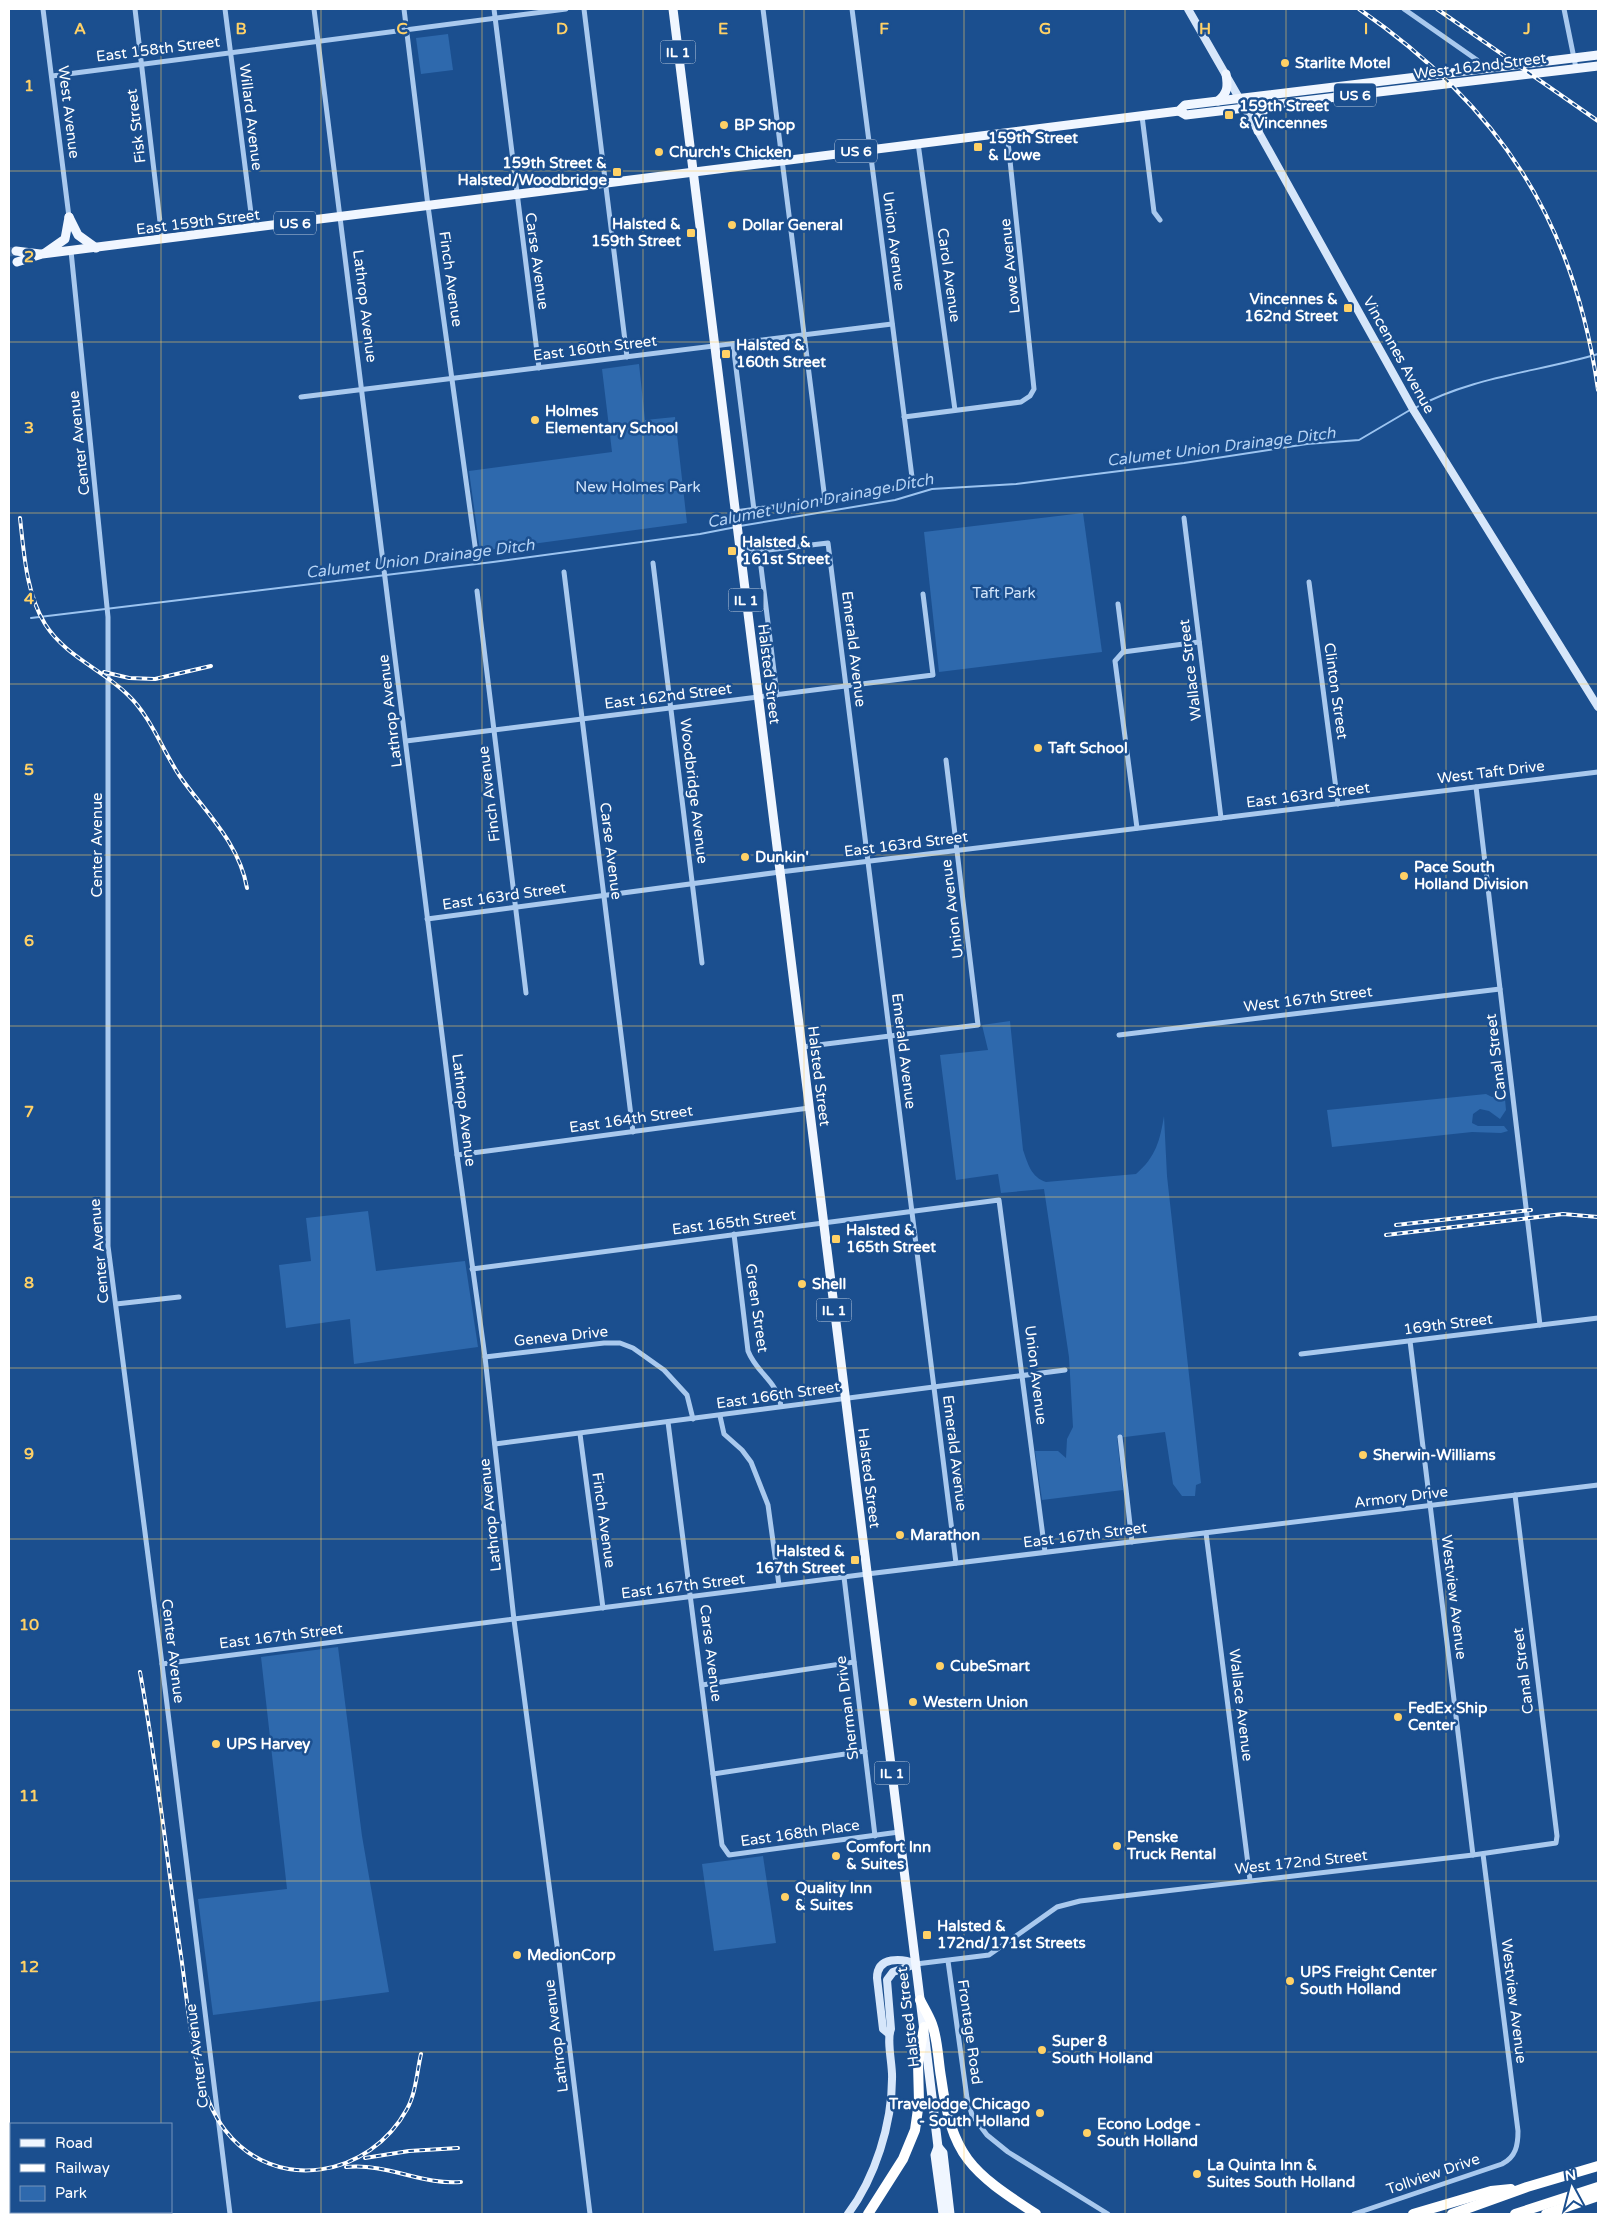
<svg xmlns="http://www.w3.org/2000/svg" width="1607" height="2223" font-family="'Varela Round',sans-serif">
	<style>
		.green { fill: #2e69ad }
		.lines { fill: none; stroke-linecap: round; stroke-linejoin: round }
		.stream { stroke: #9cc4f0; stroke-width: 2 }
		.primary-tunnel { stroke: #3d69a0; stroke-width: 9; stroke-dasharray: 9 4.5; stroke-linecap: butt }
		.street { stroke: #a9c9ee; stroke-width: 5 }
		.secondary { stroke: #d6e6fa; stroke-width: 8 }
		.primary { stroke: #f0f6ff; stroke-width: 9 }
		.highway { stroke: #fff; stroke-width: 10 }
		.rail-casing { stroke: #fff; stroke-width: 4 }
		.rail { stroke: #1b4f8f; stroke-width: 2; stroke-dasharray: 5.5; stroke-linecap: butt }
		.grid { fill: none; stroke: #ffd166; stroke-width: 1; stroke-opacity: 0.55 }
		.poi-dot { fill: #ffd166; stroke: #1b4f8f; stroke-width: 2 }
		.labels { text-anchor: middle; stroke-width: 5; stroke-linejoin: round; paint-order: stroke }
		.shield { fill: #1b4f8f; stroke: #bbcadd; stroke-width: 1 }
		.shield-label { font-size: 14px; font-weight: bold; fill: #fff }
		.street-label { font-size: 15px; fill: #fff; stroke: #1b4f8f }
		.poi-label { font-size: 15px; font-weight: bold; fill: #fff; stroke: #1b4f8f; text-anchor: start }
		.park-label { font-size: 15px; fill: #cfe3fa; stroke: #1b4f8f }
		.water-label { font-size: 16px; font-style: italic; fill: #b5d3f5; stroke: #1b4f8f }
		.grid-label { font-size: 16px; text-anchor: middle; font-weight: bold; fill: #ffd166; stroke: #1b4f8f; stroke-width: 5; stroke-linejoin: round; paint-order: stroke }
	</style>
	<rect width="100%" height="100%" fill="#1b4f8f"/>
	<g class="green">
		<polygon points="448,34 453,70 421,74 416,38"/>
		<polygon points="639,364 645,420 675,417 687,523 480,551 469,471 612,452 602,369"/>
		<polygon points="1083,513 1102,652 939,672 924,532"/>
		<path d="M 1010,1021 L 1023,1150 C 1028,1164 1031,1177 1046,1182 L 1136,1174 C 1156,1157 1160,1140 1164,1116 L 1167,1176 L 1201,1483 L 1196,1485 L 1195,1496 L 1182,1496 L 1173,1484 L 1165,1432 L 1117,1438 L 1123,1490 L 1042,1500 L 1035,1451 L 1058,1451 L 1066,1458 L 1067,1439 L 1073,1427 L 1069,1357 L 1044,1189 L 1001,1193 L 998,1174 L 956,1180 L 940,1055 L 988,1050 L 982,1025 Z"/>
		<polygon points="1486,1094 1492,1097 1500,1097 1505,1099 1506,1110 1500,1119 1489,1111 1480,1109 1473,1114 1472,1123 1478,1126 1504,1126 1508,1131 1501,1133 1472,1132 1332,1147 1327,1110"/>
		<polygon points="368,1211 376,1271 465,1261 478,1347 354,1364 350,1319 286,1328 279,1265 311,1261 306,1218"/>
		<polygon points="338,1647 362,1836 389,1992 213,2015 198,1899 287,1889 261,1657"/>
		<polygon points="763,1856 776,1943 714,1951 702,1864"/>
	</g>
	<g class="lines">
		<g class="stream">
			<path d="M 1415,408 C 1471,377 1537,372 1598,354"/>
			<polyline points="740,526 895,500 932,489 1016,484 1184,463 1307,444 1359,440 1410,410"/>
			<polyline points="31,618 493,562 700,534 736,527"/>
		</g>
		<polyline class="primary-tunnel" points="9,252 16,251"/>
		<g class="street">
			<polyline points="43,9 69,217"/>
			<polyline points="135,9 162,239"/>
			<polyline points="225,9 253,229"/>
			<polyline points="314,9 457,1155 485,1357 514,1620 558,1953 590,2214"/>
			<polyline points="404,9 428,206 476,553"/>
			<polyline points="494,9 539,368"/>
			<polyline points="584,9 627,357"/>
			<polyline points="763,9 825,500"/>
			<polyline points="1404,9 1477,60 1482,68"/>
			<polyline points="1564,9 1576,68"/>
			<polyline points="52,76 566,9"/>
			<polyline points="1142,116 1154,212 1160,220"/>
			<polyline points="918,143 955,410"/>
			<polyline points="71,251 108,617 108,1246 162,1664 230,2214"/>
			<polyline points="733,344 754,510"/>
			<polyline points="301,397 892,324"/>
			<polyline points="904,417 1021,402 1030,396 1034,389 1007,132"/>
			<polyline points="735,512 825,500 907,486 912,477 852,9"/>
			<polyline points="1184,518 1221,818"/>
			<polyline points="741,540 749,548 759,551 828,543 956,1563"/>
			<polyline points="759,551 777,695"/>
			<polyline points="653,563 702,963"/>
			<polyline points="744,566 749,557 758,551"/>
			<polyline points="564,572 633,1132"/>
			<polyline points="1309,582 1338,804"/>
			<polyline points="477,591 526,993"/>
			<polyline points="1118,604 1124,652"/>
			<polyline points="406,741 933,675 923,594"/>
			<polyline points="1476,787 1540,1325"/>
			<polyline points="1137,828 1115,661 1123,652 1199,642"/>
			<polyline points="427,919 780,872 1598,772"/>
			<polyline points="1119,1035 1500,989"/>
			<polyline points="802,1047 978,1025 946,760"/>
			<polyline points="457,1155 809,1108"/>
			<path d="M 734,1234 L 748,1351 C 757,1374 777,1380 781,1406"/>
			<polyline points="472,1269 999,1200 1045,1552"/>
			<polyline points="116,1304 179,1297"/>
			<polyline points="1410,1341 1473,1855"/>
			<polyline points="1301,1354 1598,1318"/>
			<polyline points="485,1357 604,1343 620,1343 633,1348 664,1370 687,1395 693,1419"/>
			<polyline points="720,1416 724,1434 742,1450 751,1462 768,1505 779,1585"/>
			<polyline points="668,1422 722,1845 729,1855 899,1832"/>
			<polyline points="580,1434 603,1608"/>
			<polyline points="1120,1437 1132,1542"/>
			<polyline points="495,1444 1065,1370"/>
			<polyline points="1206,1533 1250,1880"/>
			<polyline points="844,1577 875,1836"/>
			<polyline points="162,1664 867,1574 1598,1485"/>
			<polyline points="702,1685 854,1662"/>
			<polyline points="713,1774 865,1751"/>
			<polyline points="948,1961 967,2098 972,2115 987,2135 1008,2152 1108,2214"/>
			<polyline points="916,1964 989,1955 1057,1907 1080,1901 1473,1855 1556,1843 1557,1836 1515,1495"/>
			<path d="M 1354,2214 L 1502,2164 C 1516,2157 1518,2145 1518,2131 L 1483,1854"/>
		</g>
		<g class="secondary">
			<polyline points="1188,9 1258,131 1414,411 1598,707"/>
			<path d="M 889,2034 L 883,2029 L 877,1978 C 877,1956 902,1958 916,1964"/>
			<path d="M 848,2214 C 875,2178 892,2124 892,2079 C 893,2066 886,2040 891,2029 L 887,1980 L 893,1972 L 916,1964"/>
		</g>
		<g class="primary">
			<polyline points="673,9 925,2039 938,2147 935,2155 943,2214"/>
			<path d="M 1218,101 C 1228,93 1228,86 1226,74"/>
			<polyline points="1179,111 1186,115 1598,66"/>
			<polyline points="1258,131 1259,116 1269,105"/>
			<polyline points="69,217 78,235 96,248"/>
			<polyline points="16,251 40,254"/>
			<polyline points="45,253 65,239 69,217"/>
			<polyline points="17,262 42,254 1179,111 1185,105 1598,55"/>
			<polyline points="938,2147 943,2153 950,2214"/>
		</g>
		<g class="highway">
			<path d="M 920,2000 C 924,2008 929,2016 932,2024 C 938,2040 938,2060 941,2077 C 952,2157 970,2171 1036,2214"/>
			<polyline points="868,2214 903,2159 915,2130 919,2102 918,2063 924,2027"/>
			<polyline points="1413,2214 1491,2191 1511,2189"/>
			<polyline points="1452,2214 1527,2187 1598,2166"/>
			<polyline points="1515,2214 1598,2187"/>
			<polyline points="1546,2214 1598,2196"/>
		</g>
		<defs>
			<g id="rail">
				<path d="M 1359,9 C 1499,106 1574,220 1598,390"/>
				<polyline points="1437,9 1598,121"/>
				<path d="M 20,518 C 24,553 26,593 45,624 C 66,657 102,669 128,695 C 151,717 162,749 179,775 C 204,811 239,842 247,888"/>
				<polyline points="104,672 129,678 155,679 211,666"/>
				<polyline points="1396,1225 1531,1210"/>
				<polyline points="1386,1235 1563,1214 1598,1217"/>
				<path d="M 140,1672 C 157,1766 167,1861 181,1956 C 189,2009 192,2088 225,2130 C 275,2195 370,2177 407,2109 C 416,2093 417,2071 421,2054"/>
				<polyline points="365,2158 409,2151 458,2148"/>
				<path d="M 346,2167 C 388,2163 420,2185 461,2182"/>
			</g>
		</defs>
		<use href="#rail" class="rail-casing"/>
		<use href="#rail" class="rail"/>
	</g>
	<path class="grid" d="M 161,9 L 161,2124M 321,9 L 321,2214M 482,9 L 482,2214M 643,9 L 643,2214M 804,9 L 804,2214M 964,9 L 964,2214M 1125,9 L 1125,2214M 1286,9 L 1286,2214M 1446,9 L 1446,2214M 9,171 L 1598,171M 9,342 L 1598,342M 9,513 L 1598,513M 9,684 L 1598,684M 9,855 L 1598,855M 9,1026 L 1598,1026M 9,1197 L 1598,1197M 9,1368 L 1598,1368M 9,1539 L 1598,1539M 9,1710 L 1598,1710M 9,1881 L 1598,1881M 9,2052 L 1598,2052M 161,2212 L 161,2214"/>
	<g class="poi-dot">
		<circle cx="1285" cy="63" r="5"/>
		<rect x="1224" y="110" width="10" height="10" rx="2.5"/>
		<circle cx="724" cy="125" r="5"/>
		<rect x="973" y="142" width="10" height="10" rx="2.5"/>
		<circle cx="659" cy="152" r="5"/>
		<rect x="612" y="167" width="10" height="10" rx="2.5"/>
		<circle cx="732" cy="225" r="5"/>
		<rect x="686" y="228" width="10" height="10" rx="2.5"/>
		<rect x="1343" y="303" width="10" height="10" rx="2.5"/>
		<rect x="721" y="349" width="10" height="10" rx="2.5"/>
		<circle cx="535" cy="420" r="5"/>
		<rect x="727" y="546" width="10" height="10" rx="2.5"/>
		<circle cx="1038" cy="748" r="5"/>
		<circle cx="745" cy="857" r="5"/>
		<circle cx="1404" cy="876" r="5"/>
		<rect x="831" y="1234" width="10" height="10" rx="2.5"/>
		<circle cx="802" cy="1284" r="5"/>
		<circle cx="1363" cy="1455" r="5"/>
		<circle cx="900" cy="1535" r="5"/>
		<rect x="850" y="1555" width="10" height="10" rx="2.5"/>
		<circle cx="940" cy="1666" r="5"/>
		<circle cx="913" cy="1702" r="5"/>
		<circle cx="1398" cy="1717" r="5"/>
		<circle cx="216" cy="1744" r="5"/>
		<circle cx="1117" cy="1846" r="5"/>
		<circle cx="836" cy="1856" r="5"/>
		<circle cx="785" cy="1897" r="5"/>
		<rect x="922" y="1930" width="10" height="10" rx="2.5"/>
		<circle cx="517" cy="1955" r="5"/>
		<circle cx="1290" cy="1981" r="5"/>
		<circle cx="1042" cy="2050" r="5"/>
		<circle cx="1040" cy="2113" r="5"/>
		<circle cx="1087" cy="2133" r="5"/>
		<circle cx="1197" cy="2174" r="5"/>
	</g>
	<g class="labels">
		<g class="shield">
			<rect x="660.5" y="40.5" width="35" height="23" rx="4"/>
			<rect x="1334" y="83.5" width="42" height="23" rx="4"/>
			<rect x="835" y="139.5" width="42" height="23" rx="4"/>
			<rect x="274" y="211.5" width="42" height="23" rx="4"/>
			<rect x="728.5" y="588.5" width="35" height="23" rx="4"/>
			<rect x="816.5" y="1298.5" width="35" height="23" rx="4"/>
			<rect x="874.5" y="1761.5" width="35" height="23" rx="4"/>
		</g>
		<g class="shield-label">
			<text x="678" y="57">IL 1</text>
			<text x="1355" y="100">US 6</text>
			<text x="856" y="156">US 6</text>
			<text x="295" y="228">US 6</text>
			<text x="746" y="605">IL 1</text>
			<text x="834" y="1315">IL 1</text>
			<text x="892" y="1778">IL 1</text>
		</g>
		<g class="street-label">
			<text transform="translate(158 49) rotate(-7)" y="5">East 158th Street</text>
			<text transform="translate(1480 66) rotate(-7)" y="5">West 162nd Street</text>
			<text transform="translate(69 112) rotate(83)" y="5">West Avenue</text>
			<text transform="translate(251 117) rotate(83)" y="5">Willard Avenue</text>
			<text transform="translate(136 126) rotate(-97)" y="5">Fisk Street</text>
			<text transform="translate(198 222) rotate(-7)" y="5">East 159th Street</text>
			<text transform="translate(894 241) rotate(83)" y="5">Union Avenue</text>
			<text transform="translate(537 261) rotate(82)" y="5">Carse Avenue</text>
			<text transform="translate(1010 266) rotate(-96)" y="5">Lowe Avenue</text>
			<text transform="translate(949 275) rotate(82)" y="5">Carol Avenue</text>
			<text transform="translate(451 279) rotate(82)" y="5">Finch Avenue</text>
			<text transform="translate(365 306) rotate(83)" y="5">Lathrop Avenue</text>
			<text transform="translate(595 348) rotate(-7)" y="5">East 160th Street</text>
			<text transform="translate(1399 355) rotate(61)" y="5">Vincennes Avenue</text>
			<text transform="translate(79 443) rotate(-96)" y="5">Center Avenue</text>
			<text transform="translate(854 649) rotate(83)" y="5">Emerald Avenue</text>
			<text transform="translate(1190 670) rotate(-97)" y="5">Wallace Street</text>
			<text transform="translate(769 674) rotate(83)" y="5">Halsted Street</text>
			<text transform="translate(1336 691) rotate(82)" y="5">Clinton Street</text>
			<text transform="translate(668 696) rotate(-7)" y="5">East 162nd Street</text>
			<text transform="translate(390 711) rotate(-97)" y="5">Lathrop Avenue</text>
			<text transform="translate(1491 772) rotate(-7)" y="5">West Taft Drive</text>
			<text transform="translate(694 791) rotate(83)" y="5">Woodbridge Avenue</text>
			<text transform="translate(489 794) rotate(-97)" y="5">Finch Avenue</text>
			<text transform="translate(1308 795) rotate(-7)" y="5">East 163rd Street</text>
			<text transform="translate(906 844) rotate(-7)" y="5">East 163rd Street</text>
			<text transform="translate(97 845) rotate(-90)" y="5">Center Avenue</text>
			<text transform="translate(611 851) rotate(83)" y="5">Carse Avenue</text>
			<text transform="translate(504 896) rotate(-8)" y="5">East 163rd Street</text>
			<text transform="translate(952 909) rotate(-97)" y="5">Union Avenue</text>
			<text transform="translate(1308 999) rotate(-7)" y="5">West 167th Street</text>
			<text transform="translate(904 1051) rotate(83)" y="5">Emerald Avenue</text>
			<text transform="translate(1496 1057) rotate(-97)" y="5">Canal Street</text>
			<text transform="translate(819 1076) rotate(83)" y="5">Halsted Street</text>
			<text transform="translate(464 1110) rotate(83)" y="5">Lathrop Avenue</text>
			<text transform="translate(631 1119) rotate(-8)" y="5">East 164th Street</text>
			<text transform="translate(734 1222) rotate(-7)" y="5">East 165th Street</text>
			<text transform="translate(99 1251) rotate(-95)" y="5">Center Avenue</text>
			<text transform="translate(757 1308) rotate(82)" y="5">Green Street</text>
			<text transform="translate(1448 1324) rotate(-7)" y="5">169th Street</text>
			<text transform="translate(561 1336) rotate(-6)" y="5">Geneva Drive</text>
			<text transform="translate(1036 1375) rotate(83)" y="5">Union Avenue</text>
			<text transform="translate(778 1395) rotate(-8)" y="5">East 166th Street</text>
			<text transform="translate(955 1453) rotate(83)" y="5">Emerald Avenue</text>
			<text transform="translate(869 1478) rotate(83)" y="5">Halsted Street</text>
			<text transform="translate(1401 1497) rotate(-7)" y="5">Armory Drive</text>
			<text transform="translate(490 1515) rotate(-96)" y="5">Lathrop Avenue</text>
			<text transform="translate(604 1520) rotate(82)" y="5">Finch Avenue</text>
			<text transform="translate(1085 1535) rotate(-7)" y="5">East 167th Street</text>
			<text transform="translate(683 1586) rotate(-7)" y="5">East 167th Street</text>
			<text transform="translate(1454 1597) rotate(83)" y="5">Westview Avenue</text>
			<text transform="translate(281 1636) rotate(-7)" y="5">East 167th Street</text>
			<text transform="translate(173 1651) rotate(83)" y="5">Center Avenue</text>
			<text transform="translate(711 1653) rotate(83)" y="5">Carse Avenue</text>
			<text transform="translate(1523 1671) rotate(-97)" y="5">Canal Street</text>
			<text transform="translate(1241 1705) rotate(83)" y="5">Wallace Avenue</text>
			<text transform="translate(847 1708) rotate(-97)" y="5">Sherman Drive</text>
			<text transform="translate(800 1833) rotate(-8)" y="5">East 168th Place</text>
			<text transform="translate(1301 1862) rotate(-6)" y="5">West 172nd Street</text>
			<text transform="translate(1514 2001) rotate(83)" y="5">Westview Avenue</text>
			<text transform="translate(908 2017) rotate(-97)" y="5">Halsted Street</text>
			<text transform="translate(970 2032) rotate(82)" y="5">Frontage Road</text>
			<text transform="translate(556 2036) rotate(-97)" y="5">Lathrop Avenue</text>
			<text transform="translate(197 2056) rotate(-97)" y="5">Center Avenue</text>
			<text transform="translate(1433 2174) rotate(-19)" y="5">Tollview Drive</text>
		</g>
		<g class="poi-label">
			<text x="1295" y="68">Starlite Motel</text>
			<text x="1239" y="111">159th Street<tspan x="1239" dy="17">&amp; Vincennes</tspan></text>
			<text x="734" y="130">BP Shop</text>
			<text x="988" y="143">159th Street<tspan x="988" dy="17">&amp; Lowe</tspan></text>
			<text x="669" y="157">Church's Chicken</text>
			<text x="607" y="168" text-anchor="end">159th Street &amp;<tspan x="607" dy="17">Halsted/Woodbridge</tspan></text>
			<text x="681" y="229" text-anchor="end">Halsted &amp;<tspan x="681" dy="17">159th Street</tspan></text>
			<text x="742" y="230">Dollar General</text>
			<text x="1338" y="304" text-anchor="end">Vincennes &amp;<tspan x="1338" dy="17">162nd Street</tspan></text>
			<text x="736" y="350">Halsted &amp;<tspan x="736" dy="17">160th Street</tspan></text>
			<text x="545" y="416">Holmes<tspan x="545" dy="17">Elementary School</tspan></text>
			<text x="742" y="547">Halsted &amp;<tspan x="742" dy="17">161st Street</tspan></text>
			<text x="1048" y="753">Taft School</text>
			<text x="755" y="862">Dunkin'</text>
			<text x="1414" y="872">Pace South<tspan x="1414" dy="17">Holland Division</tspan></text>
			<text x="846" y="1235">Halsted &amp;<tspan x="846" dy="17">165th Street</tspan></text>
			<text x="812" y="1289">Shell</text>
			<text x="1373" y="1460">Sherwin-Williams</text>
			<text x="910" y="1540">Marathon</text>
			<text x="845" y="1556" text-anchor="end">Halsted &amp;<tspan x="845" dy="17">167th Street</tspan></text>
			<text x="950" y="1671">CubeSmart</text>
			<text x="923" y="1707">Western Union</text>
			<text x="1408" y="1713">FedEx Ship<tspan x="1408" dy="17">Center</tspan></text>
			<text x="226" y="1749">UPS Harvey</text>
			<text x="1127" y="1842">Penske<tspan x="1127" dy="17">Truck Rental</tspan></text>
			<text x="846" y="1852">Comfort Inn<tspan x="846" dy="17">&amp; Suites</tspan></text>
			<text x="795" y="1893">Quality Inn<tspan x="795" dy="17">&amp; Suites</tspan></text>
			<text x="937" y="1931">Halsted &amp;<tspan x="937" dy="17">172nd/171st Streets</tspan></text>
			<text x="527" y="1960">MedionCorp</text>
			<text x="1300" y="1977">UPS Freight Center<tspan x="1300" dy="17">South Holland</tspan></text>
			<text x="1052" y="2046">Super 8<tspan x="1052" dy="17">South Holland</tspan></text>
			<text x="1030" y="2109" text-anchor="end">Travelodge Chicago<tspan x="1030" dy="17">- South Holland</tspan></text>
			<text x="1097" y="2129">Econo Lodge -<tspan x="1097" dy="17">South Holland</tspan></text>
			<text x="1207" y="2170">La Quinta Inn &amp;<tspan x="1207" dy="17">Suites South Holland</tspan></text>
		</g>
		<g class="park-label">
			<text x="638" y="492">New Holmes Park</text>
			<text x="1004" y="598">Taft Park</text>
		</g>
		<g class="water-label">
			<text transform="translate(1221 446) rotate(-7)" y="6">Calumet Union Drainage Ditch</text>
			<text transform="translate(820 500) rotate(-11)" y="6">Calumet Union Drainage Ditch</text>
			<text transform="translate(420 558) rotate(-7)" y="6">Calumet Union Drainage Ditch</text>
		</g>
	</g>
	<g class="grid-label">
		<text x="80" y="34">A</text>
		<text x="241" y="34">B</text>
		<text x="402" y="34">C</text>
		<text x="562" y="34">D</text>
		<text x="723" y="34">E</text>
		<text x="884" y="34">F</text>
		<text x="1045" y="34">G</text>
		<text x="1205" y="34">H</text>
		<text x="1366" y="34">I</text>
		<text x="1527" y="34">J</text>
		<text x="29" y="91">1</text>
		<text x="29" y="262">2</text>
		<text x="29" y="433">3</text>
		<text x="29" y="604">4</text>
		<text x="29" y="775">5</text>
		<text x="29" y="946">6</text>
		<text x="29" y="1117">7</text>
		<text x="29" y="1288">8</text>
		<text x="29" y="1459">9</text>
		<text x="29" y="1630">10</text>
		<text x="29" y="1801">11</text>
		<text x="29" y="1972">12</text>
	</g>
	<rect width="1607" height="2223" fill="none" stroke="#ffffff" stroke-width="20"/>
	<rect x="10" y="2123" width="162" height="90" fill="#1b4f8f" stroke="#7695bc"/>
	<rect x="20" y="2139" width="25" height="8" fill="#f0f6ff" stroke="#7695bc"/>
	<text x="55" y="2148" font-size="15" fill="#ffffff">Road</text>
	<rect x="20" y="2164" width="25" height="8" fill="#ffffff" stroke="#7695bc"/>
	<text x="55" y="2173" font-size="15" fill="#ffffff">Railway</text>
	<rect x="20" y="2186" width="25" height="15" fill="#2e69ad" stroke="#7695bc"/>
	<text x="55" y="2198" font-size="15" fill="#ffffff">Park</text>
	<g transform="translate(1572 2188) rotate(353)" stroke="#1b4f8f" stroke-width="4" paint-order="stroke">
	<path d="M0-4L9 19L0 12L-9 19Z" fill="#ffffff"/>
	<text y="-8" font-size="14" font-weight="bold" text-anchor="middle" fill="#ffffff">N</text>
	</g>
</svg>
